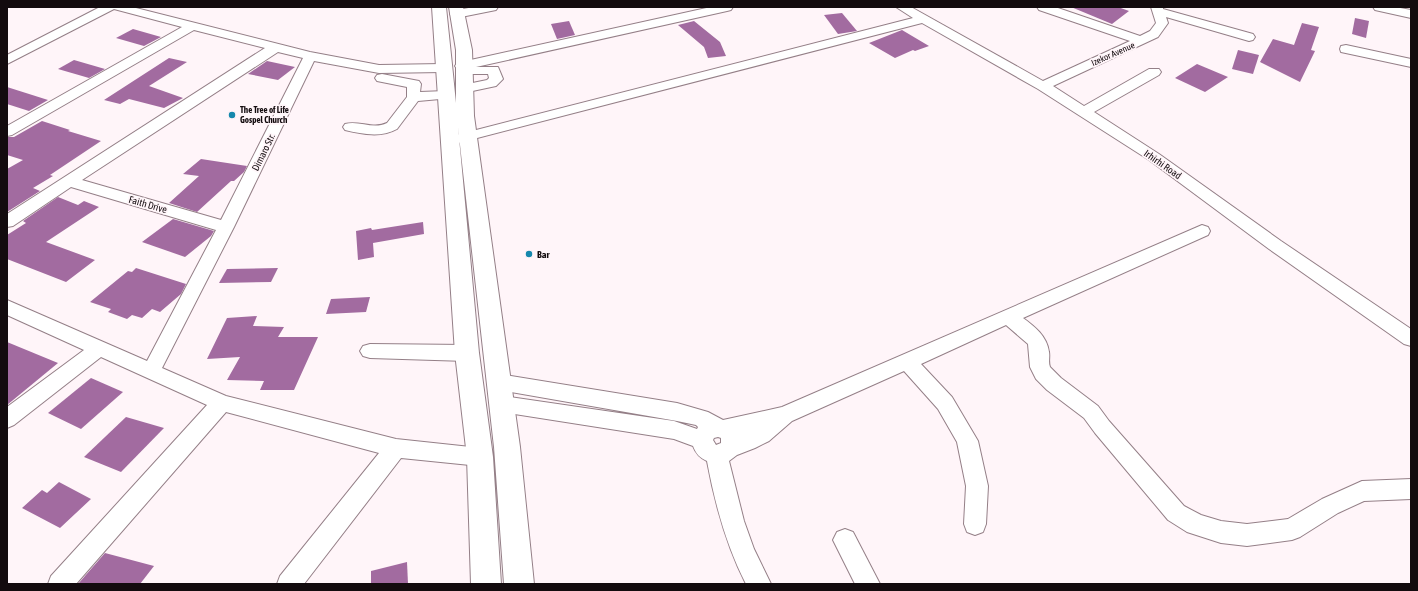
<svg xmlns="http://www.w3.org/2000/svg" width="1418" height="591" font-family="'Asap Condensed',sans-serif">
	<style>
		.building { fill: #a26ba0 }
		.lines { fill: none; stroke-linecap: round; stroke-linejoin: round }
		.minor-casing { stroke: #947f87; stroke-width: 2 }
		.major-casing { stroke: #947f87; stroke-width: 2 }
		.minor { fill: #fff; fill-rule: evenodd }
		.major { fill: #fff; fill-rule: evenodd }
		.poi-dot { fill: #1688ad; stroke: #fff5f9; stroke-width: 1.5 }
		.labels { text-anchor: middle; stroke-width: 3.5; stroke-linejoin: round; paint-order: stroke }
		.far-street-label { font-size: 9px; fill: #130b0e; stroke: #fff5f9 }
		.far-poi-label { font-size: 9px; font-weight: bold; fill: #130b0e; stroke: #fff5f9; text-anchor: start }
		.street-label { font-size: 10px; fill: #130b0e; stroke: #fff5f9 }
		.poi-label { font-size: 10px; font-weight: bold; fill: #130b0e; stroke: #fff5f9; text-anchor: start }
	</style>
	<rect width="100%" height="100%" fill="#fff5f9"/>
	<g class="building">
		<polygon points="1071,7 1118,7 1129,11 1112,24"/>
		<polygon points="842,13 857,31 838,34 824,15"/>
		<polygon points="1355,18 1369,21 1366,38 1352,34"/>
		<polygon points="569,21 575,35 557,39 551,24"/>
		<polygon points="694,21 720,42 726,56 708,58 704,47 678,25"/>
		<polygon points="1302,23 1319,27 1311,50 1315,51 1300,82 1260,62 1273,39 1294,45"/>
		<polygon points="133,29 161,37 144,46 116,38"/>
		<polygon points="902,30 929,46 915,51 913,50 895,58 869,43"/>
		<polygon points="1238,50 1259,55 1253,74 1232,69"/>
		<polygon points="169,58 187,62 149,86 183,98 164,108 129,99 120,104 104,100"/>
		<polygon points="74,60 105,69 89,78 58,69"/>
		<polygon points="267,61 295,67 278,80 248,74"/>
		<polygon points="1197,64 1228,77 1205,92 1175,78"/>
		<polygon points="7,87 48,100 29,111 7,104"/>
		<polygon points="42,121 70,130 68,131 101,141 50,175 53,176 33,188 40,191 7,212 7,169 23,160 7,155 7,137 14,137"/>
		<polygon points="201,159 247,166 244,172 234,181 231,181 197,212 169,203 199,176 183,174"/>
		<polygon points="58,197 78,205 84,201 99,207 46,242 95,260 66,282 7,259 7,235 26,223 23,221"/>
		<polygon points="173,219 214,231 211,236 185,257 142,242"/>
		<polygon points="423,222 424,234 373,243 374,257 358,260 356,231 371,228 372,230"/>
		<polygon points="136,268 186,284 181,294 160,312 152,309 142,318 132,315 127,319 108,312 111,309 90,302 128,271 132,272"/>
		<polygon points="278,268 271,282 219,283 227,269"/>
		<polygon points="370,297 366,312 326,314 331,299"/>
		<polygon points="257,316 253,326 284,327 278,337 318,337 294,390 260,390 264,381 227,380 240,357 207,359 227,318"/>
		<polygon points="7,342 58,363 7,405"/>
		<polygon points="91,378 123,392 81,429 48,413"/>
		<polygon points="126,417 164,428 121,472 84,457"/>
		<polygon points="59,482 91,499 60,528 22,508 42,490 47,493"/>
		<polygon points="105,553 154,566 140,584 78,584"/>
		<polygon points="407,562 408,584 371,584 371,571"/>
	</g>
	<g class="lines">
		<defs>
			<g id="minor">
				<path d="M 100,7 L 132,7 L 310,52 L 379,65 L 443,64 L 448,65 L 450,68 L 448,71 L 443,72 L 379,73 L 314,61 L 234,227 L 162,368 L 226,396 L 396,439 L 480,448 L 488,450 L 491,457 L 488,464 L 480,466 L 401,458 L 304,584 L 277,584 L 280,576 L 379,453 L 226,412 L 76,584 L 48,584 L 51,576 L 207,405 L 101,357 L 14,425 L 7,428 L 7,407 L 84,350 L 7,315 L 7,300 L 147,361 L 216,230 L 71,187 L 13,226 L 7,227 L 7,214 L 265,48 L 194,30 L 12,135 L 7,136 L 7,126 L 182,27 L 114,9 L 7,64 L 7,55 ZM 278,52 L 303,58 L 221,220 L 82,180 Z"/>
				<polygon points="474,7 498,7 496,10 456,18 452,17 450,14 452,11"/>
				<polygon points="711,7 733,7 731,10 727,11 476,67 498,67 503,79 496,86 463,93 458,92 456,89 458,86 487,80 489,78 488,74 466,74 464,71 466,69 457,69 455,66 457,63"/>
				<polygon points="896,7 911,7 1043,81 1130,41 1039,10 1037,7 1055,7 1140,36 1150,31 1156,23 1151,7 1163,7 1163,9 1253,34 1255,37 1253,40 1249,41 1166,17 1168,23 1158,37 1053,86 1084,106 1149,69 1159,69 1161,72 1159,75 1094,112 1159,154 1281,241 1411,329 1411,346 1404,344 1269,249 1149,160 1038,89 922,23 454,144 449,143 447,140 449,137 913,18"/>
				<polygon points="1373,7 1395,7 1411,10 1411,18 1375,10"/>
				<polygon points="1346,45 1411,59 1411,67 1341,52 1340,49 1341,46"/>
				<path d="M 382,74 L 419,81 L 421,84 L 420,92 L 446,91 L 451,92 L 453,95 L 451,98 L 418,101 L 397,129 C 381,138 362,134 345,130 L 343,127 L 345,124 C 359,120 373,130 387,123 L 407,97 L 407,87 L 377,81 L 375,78 L 377,75 Z"/>
				<path d="M 1202,225 L 1208,227 L 1210,231 L 1208,235 L 1023,318 C 1034,326 1047,336 1049,352 C 1050,357 1048,362 1050,367 L 1061,378 L 1098,406 L 1109,421 L 1184,506 L 1201,515 L 1221,521 L 1247,524 L 1288,519 L 1322,499 L 1362,481 L 1411,479 L 1411,499 L 1364,501 L 1338,513 L 1300,537 L 1292,540 L 1247,546 L 1221,543 L 1187,532 L 1168,520 L 1095,433 L 1084,418 L 1047,390 L 1036,379 L 1030,367 L 1028,344 L 1006,325 L 921,364 L 952,397 L 978,441 L 988,486 L 986,524 L 983,532 L 975,535 L 967,532 L 964,524 L 966,486 L 957,442 L 938,409 L 904,371 L 792,421 L 769,441 L 755,448 L 737,455 L 729,461 L 744,521 L 754,549 L 771,584 L 746,584 C 726,545 715,504 707,461 C 700,458 696,454 693,446 L 674,439 L 502,412 L 495,410 L 492,404 L 495,398 L 502,396 L 674,421 L 697,429 L 698,427 L 696,425 L 677,421 L 499,390 L 492,388 L 489,382 L 492,376 L 499,374 L 677,403 L 708,412 L 723,420 L 782,407 ZM 718,437 L 721,438 L 721,443 L 716,445 L 713,440 L 714,438 Z"/>
				<polygon points="370,344 467,345 474,348 477,353 474,358 467,361 370,358 363,356 360,351 363,346"/>
				<polygon points="845,529 853,532 880,584 855,584 833,540 837,532"/>
			</g>
			<polygon id="major" points="432,7 446,7 456,103 456,50 449,7 463,7 472,50 474,116 520,447 534,584 504,584 494,447 458,127 479,353 493,457 501,584 471,584 467,457 455,353"/>
		</defs>
		<use href="#minor" class="minor-casing"/>
		<use href="#major" class="major-casing"/>
		<use href="#minor" class="minor"/>
		<use href="#major" class="major"/>
	</g>
	<g class="poi-dot">
		<circle cx="232" cy="115" r="4"/>
		<circle cx="529" cy="254" r="4"/>
	</g>
	<g class="labels">
		<g class="far-street-label">
			<text transform="translate(1113 54) rotate(-24)" y="3">Izekor Avenue</text>
		</g>
		<g class="far-poi-label">
			<text x="240" y="113">The Tree of Life<tspan x="240" dy="10">Gospel Church</tspan></text>
		</g>
		<g class="street-label">
			<text transform="translate(263 152) rotate(-64)" y="4">Dimaro Str.</text>
			<text transform="translate(1163 164) rotate(35)" y="4">Irhirhi Road</text>
			<text transform="translate(148 204) rotate(16)" y="4">Faith Drive</text>
		</g>
		<g class="poi-label">
			<text x="537" y="258">Bar</text>
		</g>
	</g>
	<rect width="1418" height="591" fill="none" stroke="#130b0e" stroke-width="16"/>
</svg>
